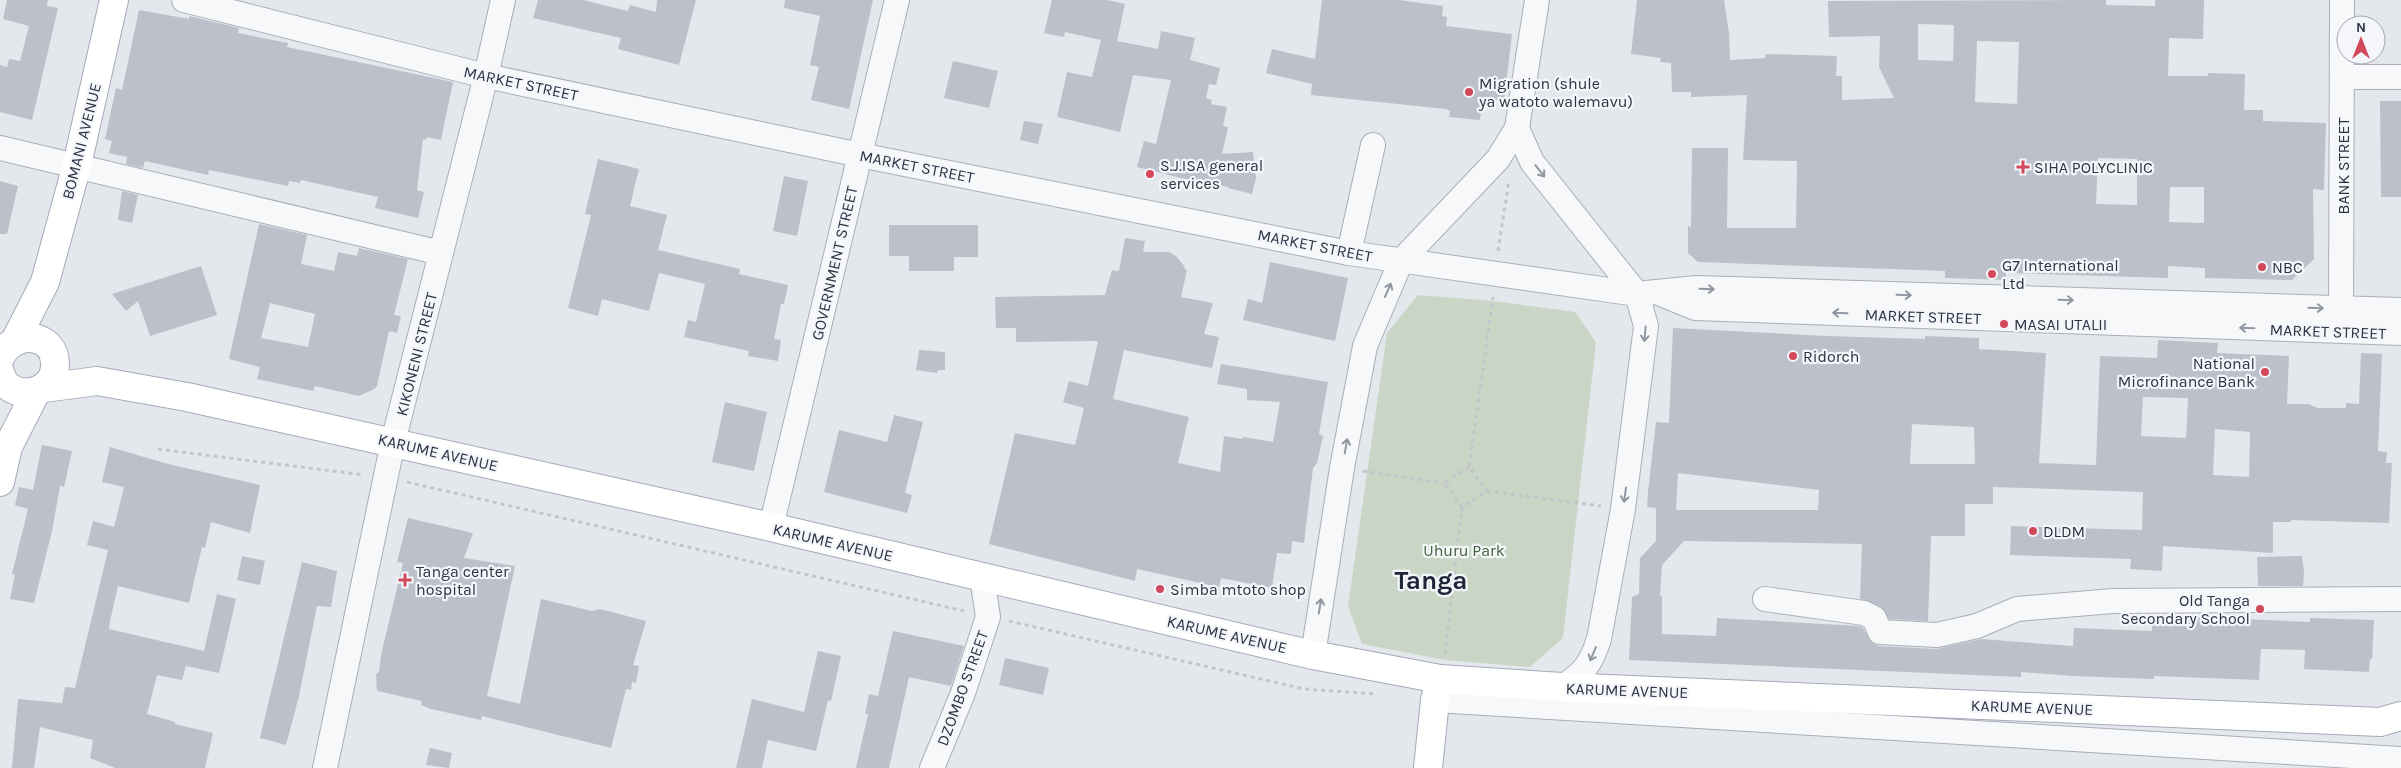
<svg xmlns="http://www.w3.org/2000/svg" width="2401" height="768" font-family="Karla,sans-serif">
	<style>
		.green { fill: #c9d6c5 }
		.building { fill: #bbc0ca; fill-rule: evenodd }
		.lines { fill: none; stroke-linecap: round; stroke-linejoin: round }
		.minor-casing { stroke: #a9aeb7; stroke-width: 26 }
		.major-casing { stroke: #a3abb8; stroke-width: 30 }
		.path { stroke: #c2c5cb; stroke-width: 3; stroke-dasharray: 4 4; stroke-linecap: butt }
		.minor { stroke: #f7f8fa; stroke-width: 24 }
		.major { stroke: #fff; stroke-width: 28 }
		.oneway { stroke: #9196a0 }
		.poi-dot { fill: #d1495b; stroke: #f4f6f9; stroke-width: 2 }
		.labels { text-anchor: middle; stroke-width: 4.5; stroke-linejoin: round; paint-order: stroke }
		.street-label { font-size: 16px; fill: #2b3445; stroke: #f4f6f9 }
		.poi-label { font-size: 16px; fill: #2b3445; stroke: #f4f6f9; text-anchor: start }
		.park-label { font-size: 16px; fill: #3f6138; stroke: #f4f6f9 }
		.town-label { font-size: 26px; font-weight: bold; fill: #1d2536; stroke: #f4f6f9 }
	</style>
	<rect width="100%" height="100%" fill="#e4e7ec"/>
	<polygon class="green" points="1418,295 1493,301 1575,312 1596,342 1563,638 1530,667 1445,660 1362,644 1348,606 1387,333"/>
	<g class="building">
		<polygon points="7,0 48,0 47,6 58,8 32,120 0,112 0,65 7,67 9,59 20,61 29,26 3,19"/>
		<polygon points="538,0 583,0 628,11 630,5 656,12 657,0 696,0 679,65 618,49 621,38 533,18"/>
		<polygon points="785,0 873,0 849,109 811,100 819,67 810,65 820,16 784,8"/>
		<polygon points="1052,0 1107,0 1125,4 1117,41 1158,49 1161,31 1195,38 1190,60 1220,68 1216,85 1209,84 1206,98 1212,100 1211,104 1227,107 1223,126 1228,127 1222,154 1253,152 1256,178 1252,194 1228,188 1229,187 1189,180 1137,167 1144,141 1156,144 1171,80 1133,75 1120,132 1057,117 1067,72 1092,77 1101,40 1065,32 1064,37 1044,33"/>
		<polygon points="1322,0 1399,0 1443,6 1442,16 1447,17 1446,26 1512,34 1504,101 1482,99 1480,120 1449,117 1450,111 1446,109 1311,95 1312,84 1266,73 1272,49 1315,59"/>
		<path d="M 1637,0 L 1724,0 L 1729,33 L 1730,60 L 1765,58 L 1766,54 L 1837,56 L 1836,76 L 1842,76 L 1842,100 L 1894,98 L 1879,67 L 1880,36 L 1829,37 L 1828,1 L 2106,0 L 2106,5 L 2155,6 L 2155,0 L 2204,0 L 2203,39 L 2169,38 L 2168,76 L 2208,76 L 2208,73 L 2245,74 L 2244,110 L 2263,110 L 2263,121 L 2326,123 L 2324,190 L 2313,189 L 2314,259 L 2292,280 L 2205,278 L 2205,268 L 2168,266 L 2168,278 L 2006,273 L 2006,280 L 1945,278 L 1945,271 L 1698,262 L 1688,253 L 1688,226 L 1691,227 L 1692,148 L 1728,148 L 1727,228 L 1796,228 L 1797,161 L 1743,160 L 1747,95 L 1691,97 L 1691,92 L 1672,92 L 1671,63 L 1660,62 L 1661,58 L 1631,54 ZM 1918,24 L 1954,25 L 1953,61 L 1918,60 ZM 1977,41 L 2019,42 L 2017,104 L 1975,102 ZM 2098,158 L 2137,159 L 2137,205 L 2096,204 ZM 2170,187 L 2204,187 L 2204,223 L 2169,222 Z"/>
		<polygon points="139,10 189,19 189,16 239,28 238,33 288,43 287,47 453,82 441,140 427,137 426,140 423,139 417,190 424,192 418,218 375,208 378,197 301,180 300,183 289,181 288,186 209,170 208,175 145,161 143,168 126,164 127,157 109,153 112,141 105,139 116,88 122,90"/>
		<polygon points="953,61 998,71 989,108 944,98"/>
		<polygon points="2380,101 2401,101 2401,197 2381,197"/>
		<polygon points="1024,121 1043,124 1038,144 1020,140"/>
		<polygon points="598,159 639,169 630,206 667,215 658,250 740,269 739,274 788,285 784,304 781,304 774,339 781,340 778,361 748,356 749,351 684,337 688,320 696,322 705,284 659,273 649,311 602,299 598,316 568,308 591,215 585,214"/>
		<polygon points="784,176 808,181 797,236 773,231"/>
		<polygon points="0,181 18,186 7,234 0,234"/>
		<polygon points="122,191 138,195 132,223 118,220"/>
		<path d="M 259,224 L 307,235 L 301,264 L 334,271 L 338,252 L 357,256 L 359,248 L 408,259 L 394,315 L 401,316 L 397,333 L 389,331 L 377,386 L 374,389 L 359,396 L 315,386 L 313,391 L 257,379 L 260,367 L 229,359 ZM 270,303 L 315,314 L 308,347 L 261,338 Z"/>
		<polygon points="889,225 978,225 978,257 954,257 954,271 909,271 909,256 889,256"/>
		<polygon points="1125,238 1145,241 1143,252 1169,252 1176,256 1185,267 1184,269 1187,270 1181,297 1213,303 1204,334 1219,337 1212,368 1124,350 1113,399 1189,417 1178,463 1220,472 1224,436 1242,439 1243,437 1273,442 1280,402 1247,400 1247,389 1217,384 1221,364 1328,382 1319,434 1323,436 1317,463 1313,468 1304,543 1292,541 1291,554 1277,553 1272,588 1221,578 1219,587 1137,569 1135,581 989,544 1015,433 1075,445 1084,408 1063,402 1069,381 1088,386 1098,341 1016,342 1016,328 996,328 995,297 1105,295 1112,270 1119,271"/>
		<polygon points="1270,262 1348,278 1335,341 1243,320 1248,299 1262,303"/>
		<polygon points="201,266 217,315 150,336 138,301 126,311 112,294"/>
		<path d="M 1673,328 L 1828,336 L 1925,339 L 1925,336 L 1979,338 L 1979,349 L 2046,353 L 2039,463 L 2096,465 L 2100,356 L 2157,358 L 2158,340 L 2218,343 L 2217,353 L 2289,356 L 2287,404 L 2308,404 L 2318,408 L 2346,408 L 2346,403 L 2359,404 L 2361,353 L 2382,354 L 2378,451 L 2387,452 L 2386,463 L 2392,463 L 2389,523 L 2291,520 L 2291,522 L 2273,522 L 2273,553 L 2163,546 L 2162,571 L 2130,569 L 2131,559 L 2010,555 L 2011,526 L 2142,530 L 2143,492 L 1993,487 L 1993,504 L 1965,504 L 1965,536 L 1931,536 L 1928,621 L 1889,619 L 1880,606 L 1860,599 L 1862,544 L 1684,541 L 1662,565 L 1660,596 L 1662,596 L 1662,634 L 1716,636 L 1717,618 L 1859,626 L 1863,628 L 1872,643 L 1879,646 L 1936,649 L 1981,639 L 2073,646 L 2074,628 L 2152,631 L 2152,617 L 2171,618 L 2171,616 L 2310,622 L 2310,618 L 2374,620 L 2372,659 L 2370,659 L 2369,672 L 2304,669 L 2305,650 L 2261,649 L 2259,680 L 2154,676 L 2154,679 L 2072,676 L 2021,672 L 2021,677 L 1629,660 L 1632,597 L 1639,594 L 1640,558 L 1656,541 L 1656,508 L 1647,507 L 1648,492 L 1656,422 L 1669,423 ZM 2143,397 L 2188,398 L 2186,438 L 2141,436 ZM 1912,424 L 1974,427 L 1975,464 L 1910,464 ZM 2215,429 L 2250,432 L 2249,477 L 2213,475 ZM 1678,473 L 1819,490 L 1818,510 L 1676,510 Z"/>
		<polygon points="919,350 945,352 945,370 938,370 937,373 916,370"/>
		<polygon points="725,402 767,412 754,471 712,462"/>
		<polygon points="894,415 923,422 905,493 912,495 907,513 824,492 839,430 887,442"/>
		<polygon points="42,445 72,451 64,487 60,486 52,531 34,603 10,599 15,575 12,574 28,509 15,505 19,487 33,490"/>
		<polygon points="110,447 168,464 260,485 250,533 211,522 205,548 202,547 189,603 118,586 110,621 109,629 204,651 217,594 236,599 219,673 186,666 182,680 157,675 147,714 175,722 175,724 213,733 205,768 115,768 90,758 93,740 40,727 34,768 12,768 18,699 62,703 65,687 75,688 108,550 87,545 93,521 114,527 124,487 102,482"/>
		<polygon points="408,518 473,533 464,558 515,566 487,696 520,704 541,599 592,611 600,609 646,621 633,665 639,666 636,683 632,682 631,690 626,689 611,748 482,716 481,720 431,709 421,705 422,701 377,691 376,674 379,672 381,655 403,563 397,562"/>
		<polygon points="242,556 265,561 260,585 237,580"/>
		<polygon points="2302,556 2304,572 2303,586 2258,586 2257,557"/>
		<polygon points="302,562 337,571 331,607 317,606 299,696 286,745 260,738"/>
		<polygon points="893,631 964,646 951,686 909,677 889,768 856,768 868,714 865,714 869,694 878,696"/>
		<polygon points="818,651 841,656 831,701 828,700 816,751 768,740 762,768 736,768 752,699 804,712"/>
		<polygon points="1005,658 1049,668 1043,695 999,685"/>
		<polygon points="430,748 452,753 449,768 426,765"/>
	</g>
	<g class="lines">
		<defs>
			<g id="minor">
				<polyline points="184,0 486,76 860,155 1349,253 1637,294 1696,288 2401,310"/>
				<polyline points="2343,77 2401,77"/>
				<path d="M 1517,128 L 1532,162 L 1637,294 L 1646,326 L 1623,509 L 1599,639 C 1591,664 1584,673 1562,687"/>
				<polyline points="0,148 441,253"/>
				<polyline points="1349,253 1373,145"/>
				<polyline points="1661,294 1695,308 2401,333"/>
				<polyline points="2341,323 2342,0"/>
				<polyline points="771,527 897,0"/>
				<polyline points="1765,599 1864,613 1874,618 1880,632 1937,635 1977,626 2017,609 2113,601 2401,599"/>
				<polyline points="1313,655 1342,468 1365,346 1401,261 1498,159 1517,128 1537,0"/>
				<polyline points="1435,700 2401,759"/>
				<polyline points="325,768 393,442 486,76 503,0"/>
				<polyline points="932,768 963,693 988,617 982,577"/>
			</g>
			<g id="major">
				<polyline points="16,339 45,282 77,165 114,0"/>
				<path d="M 0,358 C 12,329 56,332 55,365 C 55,397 7,403 0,372"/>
				<polyline points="44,388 97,381 187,397 771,527 1313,655 1440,679 1562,687 2380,722 2401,716"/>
				<polyline points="0,482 8,447 36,392"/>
				<polyline points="1428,768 1435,700 1440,679"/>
			</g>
		</defs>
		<use href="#minor" class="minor-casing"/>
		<use href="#major" class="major-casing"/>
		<g class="path">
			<polyline points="1498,251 1509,180"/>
			<polyline points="158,449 364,475"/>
			<polyline points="1469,467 1444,483 1462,507 1487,491 1469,467 1493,297"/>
			<polyline points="1363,471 1444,483"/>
			<polyline points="407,482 964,611"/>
			<polyline points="1487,491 1601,506"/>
			<polyline points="1009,621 1304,689 1377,694"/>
			<polyline points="1445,654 1462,507"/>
		</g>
		<use href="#minor" class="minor"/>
		<use href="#major" class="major"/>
	</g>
	<defs><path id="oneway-shaft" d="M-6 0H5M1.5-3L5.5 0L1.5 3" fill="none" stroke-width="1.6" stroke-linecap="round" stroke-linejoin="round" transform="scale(1.25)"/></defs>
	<g class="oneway">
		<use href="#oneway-shaft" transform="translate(1540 171) rotate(52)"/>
		<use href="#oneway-shaft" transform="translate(1707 289) rotate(2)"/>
		<use href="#oneway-shaft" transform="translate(1388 290) rotate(-66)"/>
		<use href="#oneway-shaft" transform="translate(1904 295) rotate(2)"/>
		<use href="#oneway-shaft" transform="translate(2066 300) rotate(2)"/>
		<use href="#oneway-shaft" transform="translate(2316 308) rotate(2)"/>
		<use href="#oneway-shaft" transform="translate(1840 313) rotate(-178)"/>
		<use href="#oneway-shaft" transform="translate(2247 328) rotate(-178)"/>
		<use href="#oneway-shaft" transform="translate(1645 334) rotate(95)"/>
		<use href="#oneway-shaft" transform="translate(1346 446) rotate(-80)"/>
		<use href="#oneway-shaft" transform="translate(1625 495) rotate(98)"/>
		<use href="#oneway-shaft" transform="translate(1320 606) rotate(-81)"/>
		<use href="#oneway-shaft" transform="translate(1593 654) rotate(113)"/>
	</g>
	<g class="poi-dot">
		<circle cx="1469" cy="92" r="5"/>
		<path d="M2020.5 159.5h5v5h5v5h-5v5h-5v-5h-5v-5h5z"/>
		<circle cx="1150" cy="174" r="5"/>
		<circle cx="2262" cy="267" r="5"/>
		<circle cx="1992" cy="274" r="5"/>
		<circle cx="2004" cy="324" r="5"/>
		<circle cx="1793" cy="356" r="5"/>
		<circle cx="2265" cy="372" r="5"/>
		<circle cx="2033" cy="531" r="5"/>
		<path d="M402.5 572.5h5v5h5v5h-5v5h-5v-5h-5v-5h5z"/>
		<circle cx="1160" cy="589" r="5"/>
		<circle cx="2260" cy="609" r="5"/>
	</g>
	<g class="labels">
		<g class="street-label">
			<text transform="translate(521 83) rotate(12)" y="6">MARKET STREET</text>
			<text transform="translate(81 141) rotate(-76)" y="6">BOMANI AVENUE</text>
			<text transform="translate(917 166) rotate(11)" y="6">MARKET STREET</text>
			<text transform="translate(2343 166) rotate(-90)" y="6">BANK STREET</text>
			<text transform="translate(1315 245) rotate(11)" y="6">MARKET STREET</text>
			<text transform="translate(834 263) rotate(-77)" y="6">GOVERNMENT STREET</text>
			<text transform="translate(1923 316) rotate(2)" y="6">MARKET STREET</text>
			<text transform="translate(2328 331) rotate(2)" y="6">MARKET STREET</text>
			<text transform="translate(416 354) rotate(-76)" y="6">KIKONENI STREET</text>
			<text transform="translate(438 452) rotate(13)" y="6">KARUME AVENUE</text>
			<text transform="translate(833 542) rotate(13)" y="6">KARUME AVENUE</text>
			<text transform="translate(1227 634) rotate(13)" y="6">KARUME AVENUE</text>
			<text transform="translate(962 688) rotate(-70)" y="6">DZOMBO STREET</text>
			<text transform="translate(1627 690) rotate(2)" y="6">KARUME AVENUE</text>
			<text transform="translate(2032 707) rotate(2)" y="6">KARUME AVENUE</text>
		</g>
		<g class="poi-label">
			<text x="1479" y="89">Migration (shule<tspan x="1479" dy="18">ya watoto walemavu)</tspan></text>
			<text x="1160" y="171">S.J.ISA general<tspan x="1160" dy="18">services</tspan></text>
			<text x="2034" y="173">SIHA POLYCLINIC</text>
			<text x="2002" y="271">G7 International<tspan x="2002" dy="18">Ltd</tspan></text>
			<text x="2272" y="273">NBC</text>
			<text x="2014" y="330">MASAI UTALII</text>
			<text x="1803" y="362">Ridorch</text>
			<text x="2255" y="369" text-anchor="end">National<tspan x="2255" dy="18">Microfinance Bank</tspan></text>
			<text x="2043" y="537">DLDM</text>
			<text x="416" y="577">Tanga center<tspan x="416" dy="18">hospital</tspan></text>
			<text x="1170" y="595">Simba mtoto shop</text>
			<text x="2250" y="606" text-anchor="end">Old Tanga<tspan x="2250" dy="18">Secondary School</tspan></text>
		</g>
		<g class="park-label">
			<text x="1464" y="556">Uhuru Park</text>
		</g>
		<g class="town-label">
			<text x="1431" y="589">Tanga</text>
		</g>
	</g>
	<g transform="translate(2361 40)"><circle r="24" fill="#f4f6f9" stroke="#a4a8b1"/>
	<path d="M0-4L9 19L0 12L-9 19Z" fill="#d1495b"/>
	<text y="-8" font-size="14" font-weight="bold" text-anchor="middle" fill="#2b3445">N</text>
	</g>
</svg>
